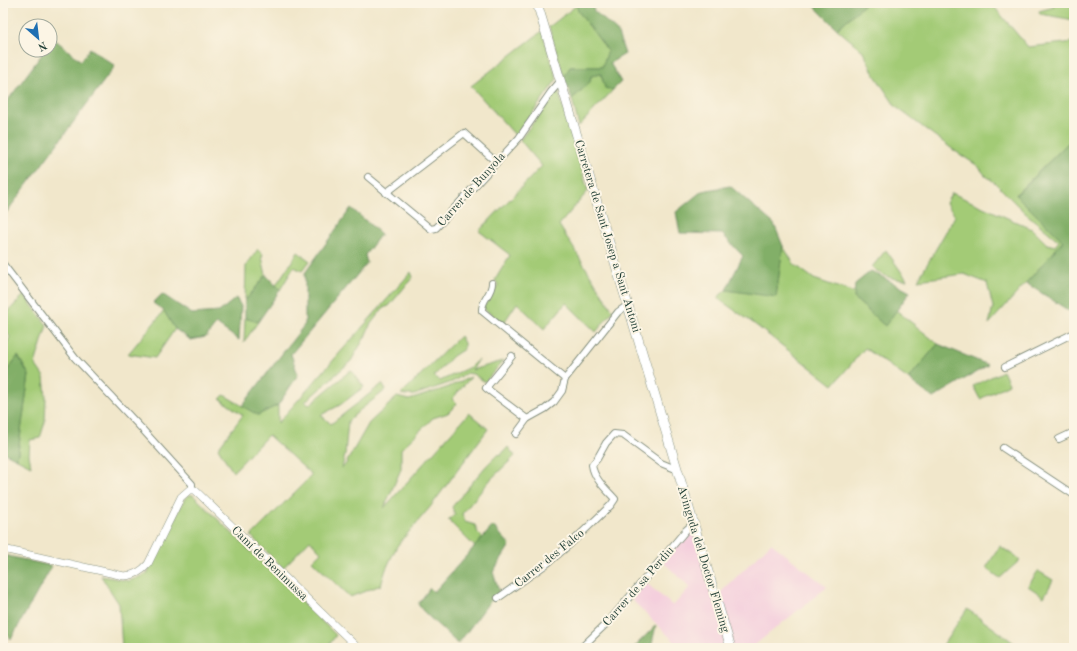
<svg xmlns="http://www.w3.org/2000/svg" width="1077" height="651" font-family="'Old Standard TT',serif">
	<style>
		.built { fill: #f4cfdd }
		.green { fill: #a3cb76; stroke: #618455 }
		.forest { fill: #82af67; stroke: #50764e }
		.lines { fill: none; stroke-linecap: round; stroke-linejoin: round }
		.minor-casing { stroke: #889280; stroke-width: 8 }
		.tertiary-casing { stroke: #889280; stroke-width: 8 }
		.primary-casing { stroke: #889280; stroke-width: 10 }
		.minor { stroke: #fff; stroke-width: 6 }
		.tertiary { stroke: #fff; stroke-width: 7 }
		.primary { stroke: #fff; stroke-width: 9 }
		.labels { text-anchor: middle; stroke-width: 4; stroke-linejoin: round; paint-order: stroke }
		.street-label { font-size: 12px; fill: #1f3d34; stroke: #fcf5e5 }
	</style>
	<rect width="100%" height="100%" fill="#fcf5e5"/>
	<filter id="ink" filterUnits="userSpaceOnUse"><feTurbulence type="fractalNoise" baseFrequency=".025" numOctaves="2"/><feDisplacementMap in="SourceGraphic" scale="8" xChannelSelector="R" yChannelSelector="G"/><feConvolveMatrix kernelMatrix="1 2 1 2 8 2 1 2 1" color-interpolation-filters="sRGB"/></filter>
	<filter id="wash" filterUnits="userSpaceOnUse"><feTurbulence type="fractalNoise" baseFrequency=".012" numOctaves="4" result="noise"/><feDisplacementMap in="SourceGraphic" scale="16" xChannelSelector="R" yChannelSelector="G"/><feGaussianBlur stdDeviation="0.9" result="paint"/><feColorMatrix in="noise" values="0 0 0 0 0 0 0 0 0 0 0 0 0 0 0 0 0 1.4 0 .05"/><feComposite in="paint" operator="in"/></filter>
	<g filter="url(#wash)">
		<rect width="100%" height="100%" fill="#f1e7cb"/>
		<polygon class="built" points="692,529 711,596 720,593 771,543 827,587 751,648 726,648 725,645 722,648 671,648 675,642 631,599 645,582 673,606 690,587 663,562"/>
		<g class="green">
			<polygon points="866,3 991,3 1028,47 1074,42 1074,137 1016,194 1064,241 989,324 993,307 987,283 964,274 918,280 955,216 946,203 952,193 1032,229 1047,244 1055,246 1059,241 1024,212 994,182 985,175 978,166 955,151 896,107 874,74 863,51 837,29"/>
			<polygon points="1052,3 1074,3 1074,20 1040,14 1039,11 1054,7"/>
			<polygon points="577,5 578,11 608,51 602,67 570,67 564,77 549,27"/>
			<polygon points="542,31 557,79 516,136 471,86"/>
			<polygon points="601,73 605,88 613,90 579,126 572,99 590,82 591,76"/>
			<polygon points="558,90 588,191 559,225 613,311 596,332 566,303 544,329 517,303 503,324 483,308 498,285 495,280 510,255 479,231 542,166 520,140"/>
			<polygon points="783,246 794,264 814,279 855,293 854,298 884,325 896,310 938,344 908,379 865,348 833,385 753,323 717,298 726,290 776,296"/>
			<polygon points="258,249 263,254 262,257 266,275 245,301 246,266"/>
			<path d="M 886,250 L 907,280 C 894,280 881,276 872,267 Z"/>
			<polygon points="298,252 310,261 302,271 294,267 280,290 276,285"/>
			<polygon points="411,272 413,277 389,306 383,308 370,325 365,337 351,361 305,402 309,405 351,370 364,387 340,405 321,415 331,424 382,384 386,390 360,410 348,421 345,455 342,468 345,465 369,423 397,397 409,400 446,388 471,377 452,399 457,404 448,413 433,418 401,449 401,469 384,508 469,413 488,429 431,506 397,546 386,569 381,585 350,597 312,561 321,552 310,540 283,568 251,536 312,475 268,435 233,472 218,448 243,415 220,399 224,395 258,415 278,405 278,423"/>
			<polygon points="24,295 47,325 35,364 44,377 46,397 45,422 40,438 30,440 29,455 31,466 17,459 29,375 18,356 3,376 3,351 10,337 3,327 3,317"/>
			<polygon points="164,311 175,329 155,358 128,354"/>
			<polygon points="245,318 258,322 244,342"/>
			<polygon points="460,336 464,343 464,349 453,356 434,376 440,381 470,367 479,359 472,370 503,361 485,382 473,374 467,373 452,382 414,395 406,395 401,394"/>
			<polygon points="1003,371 1009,384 980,399 973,386"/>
			<polygon points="508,447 515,456 491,479 462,514 465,522 475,525 478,533 483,538 475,547 448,520 455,515 452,507 486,466 498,454 500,456"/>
			<polygon points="189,495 193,495 336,635 327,648 122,648 119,604 101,576 129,581 147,574 185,498"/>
			<polygon points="1000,546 1020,560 1000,578 986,568"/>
			<polygon points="1038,571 1053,580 1044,597 1028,586"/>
			<polygon points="967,609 1021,648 941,648"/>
		</g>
		<g class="forest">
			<polygon points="576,3 592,3 594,11 617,31 625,54 610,63 621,82 613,90 605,88 601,74 591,76 590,82 572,99 564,77 570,67 602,67 608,51 578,11"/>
			<polygon points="811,3 866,3 837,29"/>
			<polygon points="53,38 81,61 90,48 115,66 3,217 3,107 45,50 50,50 50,43"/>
			<polygon points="1074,137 1074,314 1026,283 1063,241 1016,195"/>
			<polygon points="730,186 774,224 783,246 776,297 726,290 743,256 722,234 680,233 676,212 702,191"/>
			<polygon points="351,208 381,234 365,255 367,263 291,354 298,375 278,405 258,415 242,406 305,324 305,273"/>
			<polygon points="871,271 910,292 885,326 854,298 855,284"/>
			<polygon points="266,275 280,290 258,322 245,318 245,301"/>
			<polygon points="162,294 192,314 219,312 236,298 241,306 239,340 216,324 206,337 191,340 175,329 164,311 153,303"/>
			<polygon points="938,344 988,365 933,398 908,379"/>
			<polygon points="18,356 29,375 17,459 3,452 3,376"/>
			<polygon points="493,526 510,545 493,572 500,595 490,601 458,644 423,611 418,604 430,588 434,592"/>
			<polygon points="3,555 52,566 11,639 3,630"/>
			<polygon points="656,625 651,648 633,648"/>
		</g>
	</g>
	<g filter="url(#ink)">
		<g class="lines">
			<defs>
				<g id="minor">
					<polyline points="368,177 431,229 436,228 519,138 551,92 558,84 561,82"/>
					<polyline points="386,193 464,133 496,162"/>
					<polyline points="3,264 75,358 143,430 192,484 192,489"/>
					<path d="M 492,283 C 492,294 481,300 482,311 L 565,379 L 562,391 L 554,402 L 545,409 L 527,419 L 516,434"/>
					<polyline points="512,356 486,388 527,419"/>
					<polyline points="1005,367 1074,333"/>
					<polyline points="565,379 618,312 625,307 629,306"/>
					<polyline points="1059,439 1074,432"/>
					<polyline points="1003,448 1074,495"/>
					<path d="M 498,598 L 548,563 L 568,546 L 611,505 L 615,499 C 606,489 594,479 592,465 L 597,459 L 606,443 L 614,434 L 623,435 L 661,463 L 678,470"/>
					<polyline points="581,648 610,620 686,530 694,523"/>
				</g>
				<path id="tertiary" d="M 3,549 L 124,576 C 135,575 141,572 148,564 L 181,497 L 189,490 L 195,490 L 358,648"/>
				<polyline id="primary" points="537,3 731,648"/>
			</defs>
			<use href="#minor" class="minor-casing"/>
			<use href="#tertiary" class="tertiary-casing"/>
			<use href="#primary" class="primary-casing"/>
			<use href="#minor" class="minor"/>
			<use href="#tertiary" class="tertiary"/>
			<use href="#primary" class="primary"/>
		</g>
	</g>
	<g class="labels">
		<g class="street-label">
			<text transform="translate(471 189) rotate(-48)" y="4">Carrer de Bunyola</text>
			<text transform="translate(608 236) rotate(73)" y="4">Carretera de Sant Josep a Sant Antoni</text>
			<text transform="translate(549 558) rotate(-39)" y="4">Carrer des Falco</text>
			<text transform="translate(704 559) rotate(73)" y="4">Avinguda del Doctor Fleming</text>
			<text transform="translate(270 563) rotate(44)" y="4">Camí de Benimussa</text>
			<text transform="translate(638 586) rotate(-49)" y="4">Carrer de sa Perdiu</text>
		</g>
	</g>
	<rect width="1077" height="651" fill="none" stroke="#fcf5e5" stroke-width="16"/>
	<g transform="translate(38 38) rotate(152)"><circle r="19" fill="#fcf5e5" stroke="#a4ab9e"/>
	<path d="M0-3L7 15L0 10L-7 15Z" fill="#1f6fb2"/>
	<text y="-6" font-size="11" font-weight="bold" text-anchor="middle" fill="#1f3d34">N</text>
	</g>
</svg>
